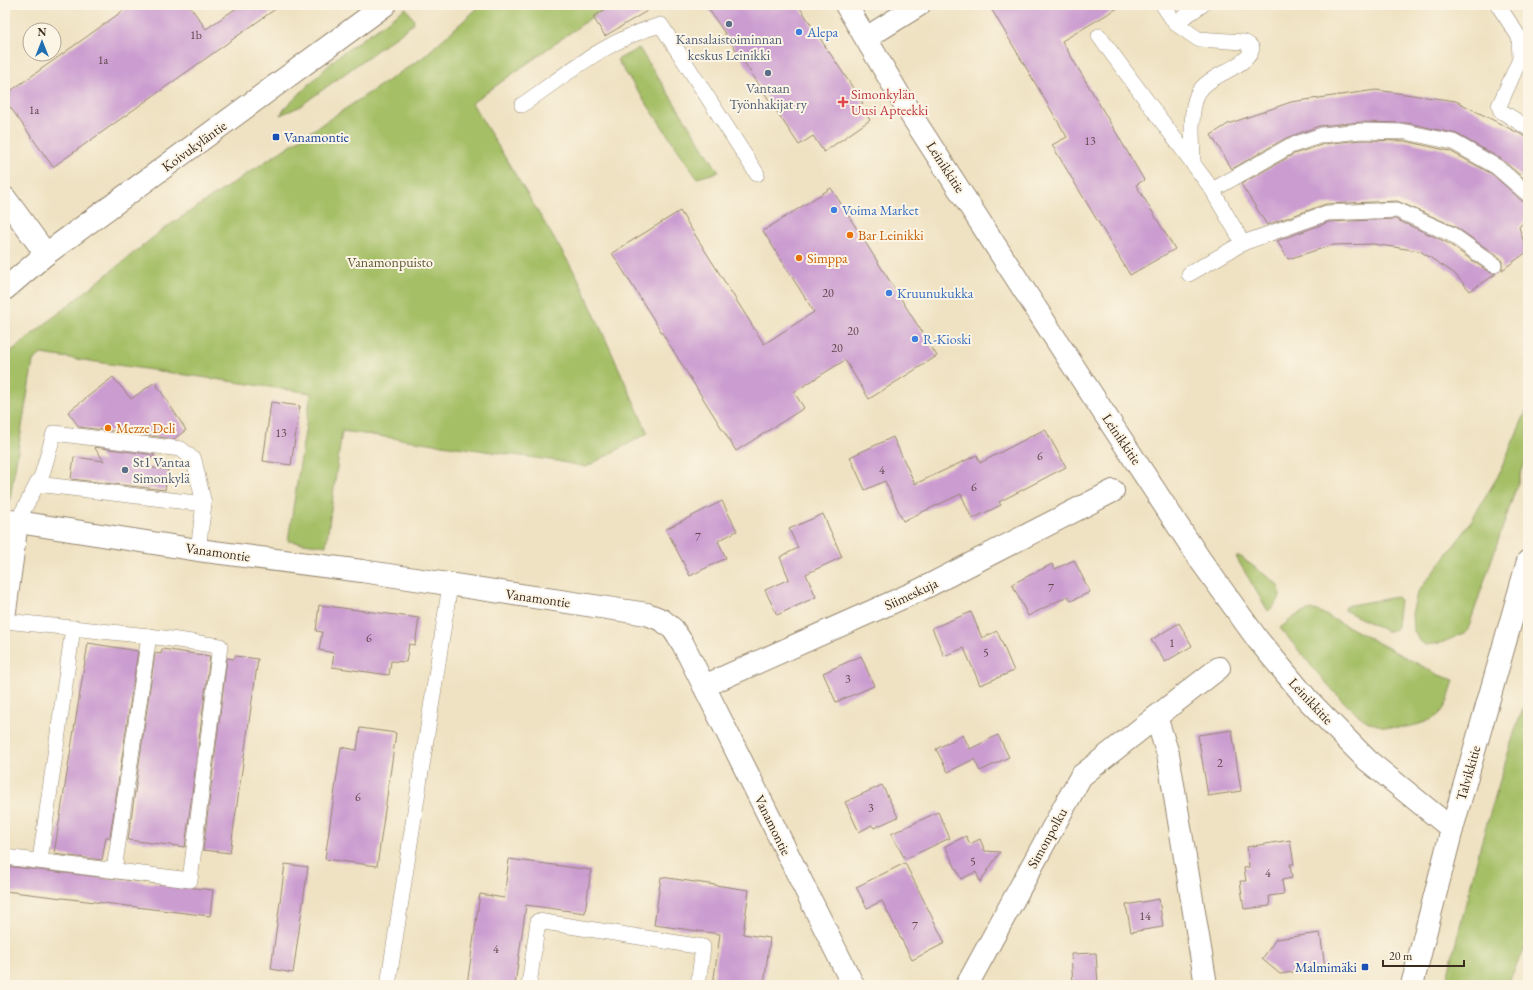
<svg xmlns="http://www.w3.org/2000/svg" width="1533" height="990" font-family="'EB Garamond',serif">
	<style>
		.green { fill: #a5bf66; stroke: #707442 }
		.building { fill: #cb9cd0 }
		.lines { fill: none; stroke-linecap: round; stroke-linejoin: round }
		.service-casing { stroke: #958670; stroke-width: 16 }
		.minor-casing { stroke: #958670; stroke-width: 24 }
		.secondary-casing { stroke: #958670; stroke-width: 24 }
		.primary-casing { stroke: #958670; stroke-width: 24 }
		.service { stroke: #fff; stroke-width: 15 }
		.minor { stroke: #fff; stroke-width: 22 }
		.secondary { stroke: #fff; stroke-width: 22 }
		.primary { stroke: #fff; stroke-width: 22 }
		.service-dot { fill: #5c6f8a; stroke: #fcf5e5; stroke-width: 1.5 }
		.shop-dot { fill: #3f7fe0; stroke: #fcf5e5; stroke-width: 1.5 }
		.health-dot { fill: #e0444e; stroke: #fcf5e5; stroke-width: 1.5 }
		.transit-dot { fill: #1a4fb4; stroke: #fcf5e5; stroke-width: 1.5 }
		.food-dot { fill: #e8710a; stroke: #fcf5e5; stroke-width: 1.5 }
		.labels { text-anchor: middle; stroke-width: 4; stroke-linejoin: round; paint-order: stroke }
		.number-label { font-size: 12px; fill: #5f464a }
		.shop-label { font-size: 14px; fill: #366cbe; stroke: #fcf5e5; text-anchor: start }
		.service-label { font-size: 14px; fill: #4e5e75; stroke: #fcf5e5 }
		.health-label { font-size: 14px; fill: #be3a42; stroke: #fcf5e5; text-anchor: start }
		.transit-label { font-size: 14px; fill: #164399; stroke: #fcf5e5; text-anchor: start }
		.street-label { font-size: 14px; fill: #3b2a1e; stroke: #fcf5e5 }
		.food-label { font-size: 14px; fill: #c56008; stroke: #fcf5e5; text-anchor: start }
		.park-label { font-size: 14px; fill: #5b5734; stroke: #fcf5e5 }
	</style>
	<rect width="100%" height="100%" fill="#fcf5e5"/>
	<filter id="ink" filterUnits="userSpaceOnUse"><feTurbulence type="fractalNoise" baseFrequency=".025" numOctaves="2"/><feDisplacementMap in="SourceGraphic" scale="8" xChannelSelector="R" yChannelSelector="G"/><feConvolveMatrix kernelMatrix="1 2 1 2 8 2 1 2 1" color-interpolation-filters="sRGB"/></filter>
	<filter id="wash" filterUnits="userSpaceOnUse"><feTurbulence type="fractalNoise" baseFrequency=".012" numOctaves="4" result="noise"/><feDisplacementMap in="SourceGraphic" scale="16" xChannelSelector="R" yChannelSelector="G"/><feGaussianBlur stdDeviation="0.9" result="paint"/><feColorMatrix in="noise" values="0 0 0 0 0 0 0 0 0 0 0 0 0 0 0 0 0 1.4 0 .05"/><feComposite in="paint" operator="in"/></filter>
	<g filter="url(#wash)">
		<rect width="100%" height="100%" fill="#efe2c2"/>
		<g class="green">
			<polygon points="481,5 609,5 472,103 578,278 648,433 586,467 557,461 342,431 326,546 288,541 311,393 41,354 33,361 9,504 5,503 5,356 165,228 422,58"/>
			<polygon points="406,8 414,20 413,24 299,107 280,115 286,107 337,57"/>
			<polygon points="639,48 719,172 697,178 617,60"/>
			<polygon points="1528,407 1528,453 1467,632 1441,643 1426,645 1419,641 1413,629 1412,614 1417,593 1465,531 1498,476"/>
			<path d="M 1236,557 L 1241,557 L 1277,584 C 1284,596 1278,603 1268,611 Z"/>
			<polygon points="1397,597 1400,600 1397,626 1394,631 1388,632 1344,610 1345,607 1350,605"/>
			<path d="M 1314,610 L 1320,612 L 1439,675 L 1454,680 C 1446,708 1445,717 1416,725 C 1401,729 1385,728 1371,723 C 1348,714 1298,649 1280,628 C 1291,619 1299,611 1314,610 Z"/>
			<polygon points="1524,707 1528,708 1528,942 1507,985 1445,985 1482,840 1516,727"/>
		</g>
		<g id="blocks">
			<g class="building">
				<polygon points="131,5 189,5 206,29 241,5 281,5 53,167 5,100 5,95"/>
				<polygon points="612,5 657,5 605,36 593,17"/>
				<polygon points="706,5 798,5 863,103 860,105 870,120 824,152 813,136 799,145"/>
				<polygon points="989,5 1123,5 1062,41 1144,180 1136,185 1175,249 1130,275 1052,145 1067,137"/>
				<polygon points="1376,90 1456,101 1528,138 1528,182 1501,159 1457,134 1408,123 1361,122 1319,126 1286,138 1232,169 1211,135 1228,124 1291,102"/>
				<polygon points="1361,140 1405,141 1450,151 1492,174 1522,201 1528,203 1528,217 1519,227 1527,252 1502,270 1502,262 1500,258 1456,227 1397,201 1326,204 1267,225 1241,184 1294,154 1324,144"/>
				<polygon points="831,188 937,356 869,399 845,360 794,392 804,408 736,451 612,253 680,211 764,344 814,312 763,231"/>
				<polygon points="1395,219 1446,242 1489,272 1496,274 1470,291 1454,273 1420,251 1373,244 1333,245 1288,259 1277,241 1329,222"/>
				<polygon points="113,377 131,399 155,382 186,430 174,439 79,427 68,412"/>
				<polygon points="271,402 300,406 291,465 263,461"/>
				<polygon points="1045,429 1066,467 999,502 1001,505 972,519 961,494 903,521 885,481 865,490 850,457 893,437 915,484 977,455 980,463"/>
				<polygon points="94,447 155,455 140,466 168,470 165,490 71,479 74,457 104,461"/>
				<polygon points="722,501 737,531 718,541 726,558 690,576 666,529"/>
				<polygon points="823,514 842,557 806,574 816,597 777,615 765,590 789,579 780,557 798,548 789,529"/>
				<polygon points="1074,560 1090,592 1071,601 1068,596 1028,616 1012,584 1052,564 1055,569"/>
				<polygon points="319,605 419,618 415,645 409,644 406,662 391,661 389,675 332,667 334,653 319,650 322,632 316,631"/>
				<polygon points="971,612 982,638 997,631 1014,671 980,685 964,648 944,656 932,628"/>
				<polygon points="1179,623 1192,646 1165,662 1151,640"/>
				<polygon points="88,643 138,651 110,837 106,837 102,860 54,854"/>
				<polygon points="162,649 210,656 185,847 128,840 155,653 161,654"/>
				<polygon points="235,656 258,659 230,853 203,850 227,658 234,659"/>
				<polygon points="861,656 874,686 836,702 823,673"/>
				<polygon points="360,728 396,733 377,866 325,859 341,747 357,750"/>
				<polygon points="1232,730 1241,791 1208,796 1198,735"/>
				<polygon points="963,735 970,749 998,735 1009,757 980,771 974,759 948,772 936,749"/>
				<polygon points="882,785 898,817 874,828 872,825 859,832 845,802"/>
				<polygon points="938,812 950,838 905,859 891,834"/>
				<polygon points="966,836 970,844 980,839 985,851 1000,852 980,882 976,872 961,879 945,846"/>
				<polygon points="1290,840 1294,864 1290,864 1292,878 1282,880 1284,894 1269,896 1270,906 1244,909 1240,881 1246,881 1244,868 1249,867 1247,847"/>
				<polygon points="509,859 591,870 585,913 526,905 515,985 467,985 480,894 504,898"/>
				<polygon points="905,863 945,943 912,960 882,901 867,908 856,887"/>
				<polygon points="285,864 308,867 293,973 271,969"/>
				<polygon points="5,866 213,890 210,916 5,891"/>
				<polygon points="661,877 749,890 743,934 770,938 764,985 713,985 720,934 654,925"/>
				<polygon points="1159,899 1163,927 1131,932 1126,905"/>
				<polygon points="1320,933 1325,967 1280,974 1262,959 1276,939"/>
				<polygon points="1096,953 1098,985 1073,985 1071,954"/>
			</g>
		</g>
	</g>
	<g filter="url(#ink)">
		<use href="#blocks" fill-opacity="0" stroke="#958670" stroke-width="1"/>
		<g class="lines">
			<defs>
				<g id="service">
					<path d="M 1163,5 L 1175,23 L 1198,39 L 1244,42 L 1249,45 L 1252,48 C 1249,68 1206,74 1197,95 C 1189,115 1193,142 1193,164"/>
					<polyline points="1498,5 1519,37 1520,59 1499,106 1501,111 1528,128"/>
					<polyline points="1175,23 1202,5"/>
					<polyline points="1099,36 1214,192"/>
					<path d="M 522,105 C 565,75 609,38 661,25 L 757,174"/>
					<polyline points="1243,243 1216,197 1214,192 1216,188 1290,146 1322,135 1361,131 1406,132 1453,142 1497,167 1528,194"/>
					<polyline points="1189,274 1243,243 1327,213 1397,210 1451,234 1494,265"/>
					<polyline points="37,484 204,504"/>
					<polyline points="17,522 42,475 54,433 181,449 194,460 204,504 198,550"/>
					<polyline points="5,621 149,636 220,646 190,880 5,857"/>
					<polyline points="40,860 73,628"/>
					<polyline points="114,870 149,636"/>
					<polyline points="388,985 450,585"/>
					<polyline points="529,985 538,921 703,947 698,985"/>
				</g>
				<g id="minor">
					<polyline points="866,38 919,5"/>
					<polyline points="5,198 46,254"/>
					<polyline points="5,520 198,550 362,571 647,614 662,620 673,629 683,644 853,985"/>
					<polyline points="5,611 17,522"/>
					<polyline points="704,686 920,590 1113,491"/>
					<polyline points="1156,717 1219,668"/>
					<polyline points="967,985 1081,776 1156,717 1168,754 1206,985"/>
				</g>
				<g id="secondary">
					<polyline points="846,5 911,115 1066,355 1201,561 1258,640 1308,700 1367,760 1452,829"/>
					<polyline points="5,289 46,254 385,5"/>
				</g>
				<polyline id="primary" points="1412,985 1452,829 1528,561"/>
			</defs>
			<use href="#service" class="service-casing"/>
			<use href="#minor" class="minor-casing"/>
			<use href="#secondary" class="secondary-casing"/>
			<use href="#primary" class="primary-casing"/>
			<use href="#service" class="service"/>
			<use href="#minor" class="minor"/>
			<use href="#secondary" class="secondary"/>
			<use href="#primary" class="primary"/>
		</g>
	</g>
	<g class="service-dot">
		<circle cx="729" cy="24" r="4"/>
		<circle cx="768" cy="73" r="4"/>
		<circle cx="125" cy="470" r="4"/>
	</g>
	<g class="shop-dot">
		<circle cx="799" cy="32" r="4"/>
		<circle cx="834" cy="210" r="4"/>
		<circle cx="889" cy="293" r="4"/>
		<circle cx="915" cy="339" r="4"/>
	</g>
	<path class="health-dot" d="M841 96h4v4h4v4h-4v4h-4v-4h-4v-4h4z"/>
	<g class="transit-dot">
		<rect x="272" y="133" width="8" height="8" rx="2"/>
		<rect x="1361" y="963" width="8" height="8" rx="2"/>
	</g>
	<g class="food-dot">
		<circle cx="850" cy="235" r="4"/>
		<circle cx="799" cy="258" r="4"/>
		<circle cx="108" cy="428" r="4"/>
	</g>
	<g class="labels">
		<g class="number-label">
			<text x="196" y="39">1b</text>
			<text x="103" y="64">1a</text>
			<text x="34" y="114">1a</text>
			<text x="1090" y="145">13</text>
			<text x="828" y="297">20</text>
			<text x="853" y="335">20</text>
			<text x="837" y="352">20</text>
			<text x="281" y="437">13</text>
			<text x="1040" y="460">6</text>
			<text x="882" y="474">4</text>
			<text x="974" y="491">6</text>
			<text x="698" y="541">7</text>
			<text x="1051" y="592">7</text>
			<text x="369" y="642">6</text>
			<text x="1172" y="647">1</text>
			<text x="986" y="656">5</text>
			<text x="848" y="683">3</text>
			<text x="1220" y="767">2</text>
			<text x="358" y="801">6</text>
			<text x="871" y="812">3</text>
			<text x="973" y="865">5</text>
			<text x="1268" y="877">4</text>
			<text x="1145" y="920">14</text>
			<text x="915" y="930">7</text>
			<text x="496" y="953">4</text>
		</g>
		<g class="shop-label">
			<text x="807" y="37">Alepa</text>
			<text x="842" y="215">Voima Market</text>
			<text x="897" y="298">Kruunukukka</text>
			<text x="923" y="344">R-Kioski</text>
		</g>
		<g class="service-label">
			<text x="729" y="44">Kansalaistoiminnan<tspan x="729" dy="16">keskus Leinikki</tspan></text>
			<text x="768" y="93">Vantaan<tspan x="768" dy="16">Työnhakijat ry</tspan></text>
			<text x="133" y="467" text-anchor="start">St1 Vantaa<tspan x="133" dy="16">Simonkylä</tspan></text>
		</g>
		<g class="health-label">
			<text x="851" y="99">Simonkylän<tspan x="851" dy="16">Uusi Apteekki</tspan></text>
		</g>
		<g class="transit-label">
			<text x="284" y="142">Vanamontie</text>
			<text x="1357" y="972" text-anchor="end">Malmimäki</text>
		</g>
		<g class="street-label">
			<text transform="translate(194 146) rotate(-36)" y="5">Koivukyläntie</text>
			<text transform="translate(946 167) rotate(57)" y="5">Leinikkitie</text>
			<text transform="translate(1122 439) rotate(56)" y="5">Leinikkitie</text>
			<text transform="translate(218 552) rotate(8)" y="5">Vanamontie</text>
			<text transform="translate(911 594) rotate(-25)" y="5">Siimeskuja</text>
			<text transform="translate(538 598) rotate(8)" y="5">Vanamontie</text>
			<text transform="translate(1311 701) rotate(47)" y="5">Leinikkitie</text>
			<text transform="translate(1468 773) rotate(-74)" y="5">Talvikkitie</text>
			<text transform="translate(773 825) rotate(64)" y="5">Vanamontie</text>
			<text transform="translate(1047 838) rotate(-61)" y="5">Simonpolku</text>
		</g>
		<g class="food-label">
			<text x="858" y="240">Bar Leinikki</text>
			<text x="807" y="263">Simppa</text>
			<text x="116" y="433">Mezze Deli</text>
		</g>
		<g class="park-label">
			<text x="390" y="267">Vanamonpuisto</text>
		</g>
	</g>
	<rect width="1533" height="990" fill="none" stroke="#fcf5e5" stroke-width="20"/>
	<g transform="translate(42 42)"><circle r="19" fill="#fcf5e5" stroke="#afa495"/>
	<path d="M0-3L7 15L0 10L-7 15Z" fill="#1f6fb2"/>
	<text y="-6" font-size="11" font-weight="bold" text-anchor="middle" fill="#3b2a1e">N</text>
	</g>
	<path d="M1383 960v6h81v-6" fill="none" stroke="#3b2a1e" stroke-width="2"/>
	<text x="1389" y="960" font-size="12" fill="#3b2a1e" stroke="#fcf5e5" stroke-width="3" paint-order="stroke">20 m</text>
</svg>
